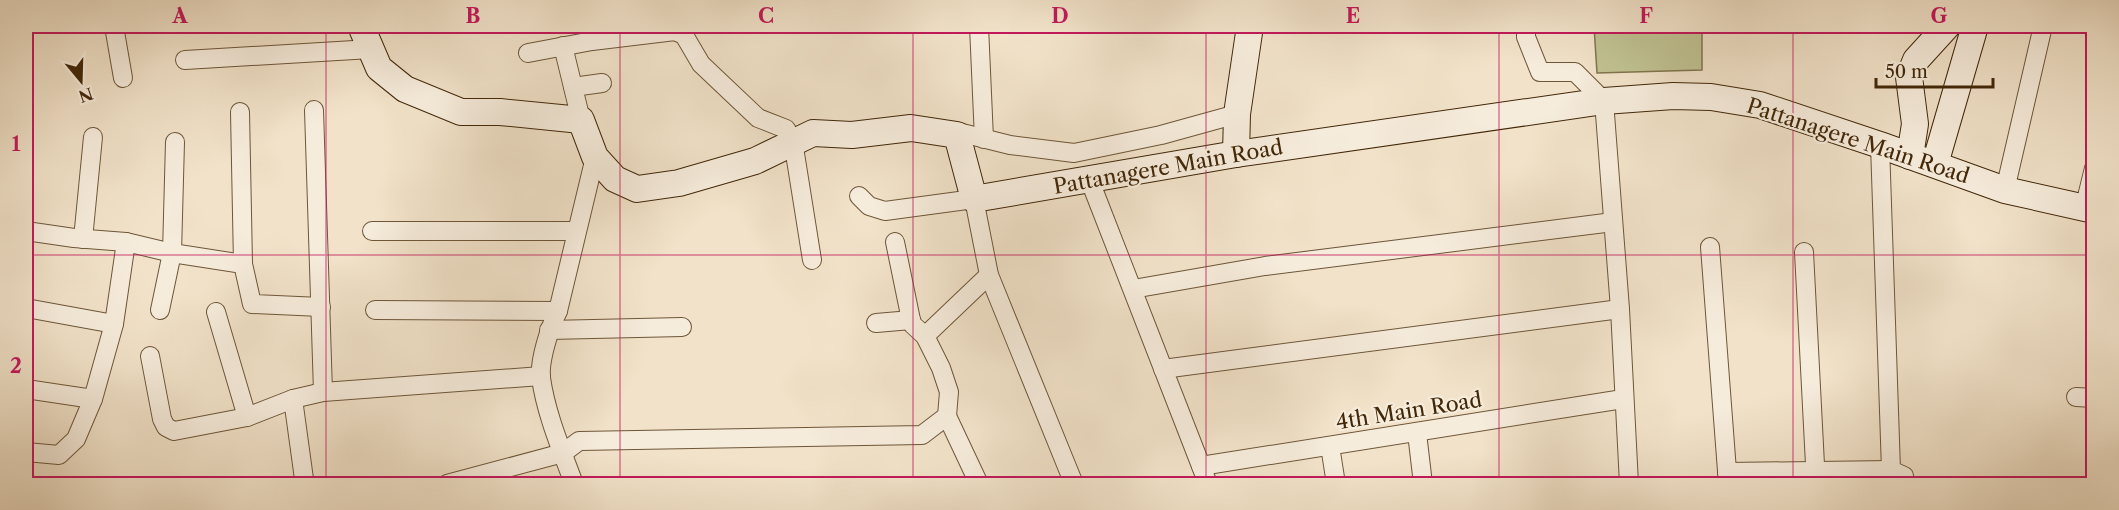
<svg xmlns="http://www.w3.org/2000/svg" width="2119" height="510" font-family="'Libre Caslon Text',serif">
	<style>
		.green { fill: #c0c293; stroke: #81744e; stroke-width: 1.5 }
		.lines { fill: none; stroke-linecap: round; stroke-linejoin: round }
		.street-casing { stroke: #6e5638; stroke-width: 20 }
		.secondary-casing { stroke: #422708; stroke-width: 28 }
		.street { stroke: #f6ecdc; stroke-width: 18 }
		.secondary { stroke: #f6ecdc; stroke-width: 26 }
		.grid { fill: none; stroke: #c2185b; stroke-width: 1.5; stroke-opacity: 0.55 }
		.labels { text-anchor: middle; stroke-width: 4.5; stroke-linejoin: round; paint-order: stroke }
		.street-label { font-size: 21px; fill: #422708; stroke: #f6ecdc }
		.neatline { fill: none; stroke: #c2185b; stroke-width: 2 }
		.grid-label { font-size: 20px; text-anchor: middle; font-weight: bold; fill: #c2185b }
	</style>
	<rect width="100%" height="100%" fill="#f1e2c9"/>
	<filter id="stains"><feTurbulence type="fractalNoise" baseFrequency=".00333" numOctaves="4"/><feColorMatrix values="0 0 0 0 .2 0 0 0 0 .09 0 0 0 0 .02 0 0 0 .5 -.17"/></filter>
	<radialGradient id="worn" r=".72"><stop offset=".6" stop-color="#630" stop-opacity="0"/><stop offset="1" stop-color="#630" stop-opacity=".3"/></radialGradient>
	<polygon class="green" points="1594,26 1702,26 1702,70 1597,73"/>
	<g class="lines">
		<defs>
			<g id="street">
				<polyline points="114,26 123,78"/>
				<polyline points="979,26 984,139"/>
				<polyline points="1526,26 1526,37 1540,72 1575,72 1604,101 1620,309 1629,484"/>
				<polyline points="563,46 581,120"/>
				<polyline points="528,53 592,41 675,31 684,35 701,64 758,118 786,129 793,141 812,260"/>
				<polyline points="185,60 371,49"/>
				<polyline points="573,87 602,83"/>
				<polyline points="314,110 323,392"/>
				<polyline points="240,112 243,264"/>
				<polyline points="957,135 962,133 1010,145 1074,153 1161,135 1237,114"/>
				<polyline points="1880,145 1891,470 1904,476 1905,484"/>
				<polyline points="1090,181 1208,484"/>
				<polyline points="2005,190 2043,26"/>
				<polyline points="2084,209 2094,168"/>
				<polyline points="26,231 74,238 126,242 172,253 243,264 252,304 321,307"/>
				<polyline points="372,231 576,231"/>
				<polyline points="83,239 93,137"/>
				<polyline points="895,242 911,320 913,325 925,336"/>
				<polyline points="1710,247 1728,484"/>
				<polyline points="1804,252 1816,484"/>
				<polyline points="989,275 1074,484"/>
				<polyline points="1133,289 1265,266 1613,222"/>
				<polyline points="26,308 114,324"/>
				<polyline points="160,310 172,253 175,142"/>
				<polyline points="375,310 558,311"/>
				<polyline points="216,312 247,417"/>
				<polyline points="876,323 911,320"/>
				<polyline points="549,330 682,327"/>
				<polyline points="150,356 162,419 166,427 174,431 247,417 293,399 323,392 541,376"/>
				<polyline points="1163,369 1620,309"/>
				<polyline points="26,389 93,399 114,324 126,242"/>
				<polyline points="2076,397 2094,398"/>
				<polyline points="293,399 304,479 307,484"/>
				<polyline points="947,416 979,484"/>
				<polyline points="1417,433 1423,484"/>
				<polyline points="1330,446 1336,484"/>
				<polyline points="26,452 59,455 76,439 93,399"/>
				<polyline points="1201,466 1623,399"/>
				<polyline points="1727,472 1891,470"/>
				<polyline points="447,484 563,453 579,441 922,435 947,416 949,392 941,368 925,336 989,275 974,199 885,211 869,206 859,196"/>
				<path d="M 574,484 C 562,451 546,414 541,378 C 539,360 550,327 558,311 L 595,157"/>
			</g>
			<g id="secondary">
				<polyline points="361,26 379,68 405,89 461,112 500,112 581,120 595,157 615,179 637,189 679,183 755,161 813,133 852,135 911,128 957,135 974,199 1236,154 1604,101 1673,96 1711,97 1760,105 1880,145 2005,190 2094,210"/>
				<polyline points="1236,154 1237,114 1250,26"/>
				<polyline points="1910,156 1915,124 1909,77 1916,60 1947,26"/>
				<polyline points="1935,164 1975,26"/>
			</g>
		</defs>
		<use href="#street" class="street-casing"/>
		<use href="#secondary" class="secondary-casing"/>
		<use href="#street" class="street"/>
		<use href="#secondary" class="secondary"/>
	</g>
	<path class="grid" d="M 326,26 L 326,484M 620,26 L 620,484M 913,26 L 913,484M 1206,26 L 1206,484M 1499,26 L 1499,484M 1793,26 L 1793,484M 26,255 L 2094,255"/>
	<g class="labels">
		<g class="street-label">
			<text transform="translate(1858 141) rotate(18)" y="7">Pattanagere Main Road</text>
			<text transform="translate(1168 167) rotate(-10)" y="7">Pattanagere Main Road</text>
			<text transform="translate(1409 411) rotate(-9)" y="7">4th Main Road</text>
		</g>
	</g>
	<rect width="2119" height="510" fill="none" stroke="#f1e2c9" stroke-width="66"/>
	<g transform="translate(81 81) rotate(161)" stroke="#f6ecdc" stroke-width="4.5" paint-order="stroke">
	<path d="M0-4.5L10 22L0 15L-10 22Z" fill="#422708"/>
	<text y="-9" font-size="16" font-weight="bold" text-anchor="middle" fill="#422708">N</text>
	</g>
	<path d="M1876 78v9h117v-9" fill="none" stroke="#422708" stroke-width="3"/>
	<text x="1885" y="78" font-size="18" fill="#422708" stroke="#f6ecdc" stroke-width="4.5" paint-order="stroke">50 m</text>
	<rect x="33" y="33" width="2053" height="444" class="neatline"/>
	<g class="grid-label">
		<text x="180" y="23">A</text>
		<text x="473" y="23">B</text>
		<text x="766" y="23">C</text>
		<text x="1060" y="23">D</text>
		<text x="1353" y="23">E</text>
		<text x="1646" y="23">F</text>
		<text x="1939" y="23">G</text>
		<text x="16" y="151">1</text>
		<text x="16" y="373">2</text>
	</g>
	<rect width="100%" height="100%" filter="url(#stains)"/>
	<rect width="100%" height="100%" fill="url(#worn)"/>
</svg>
